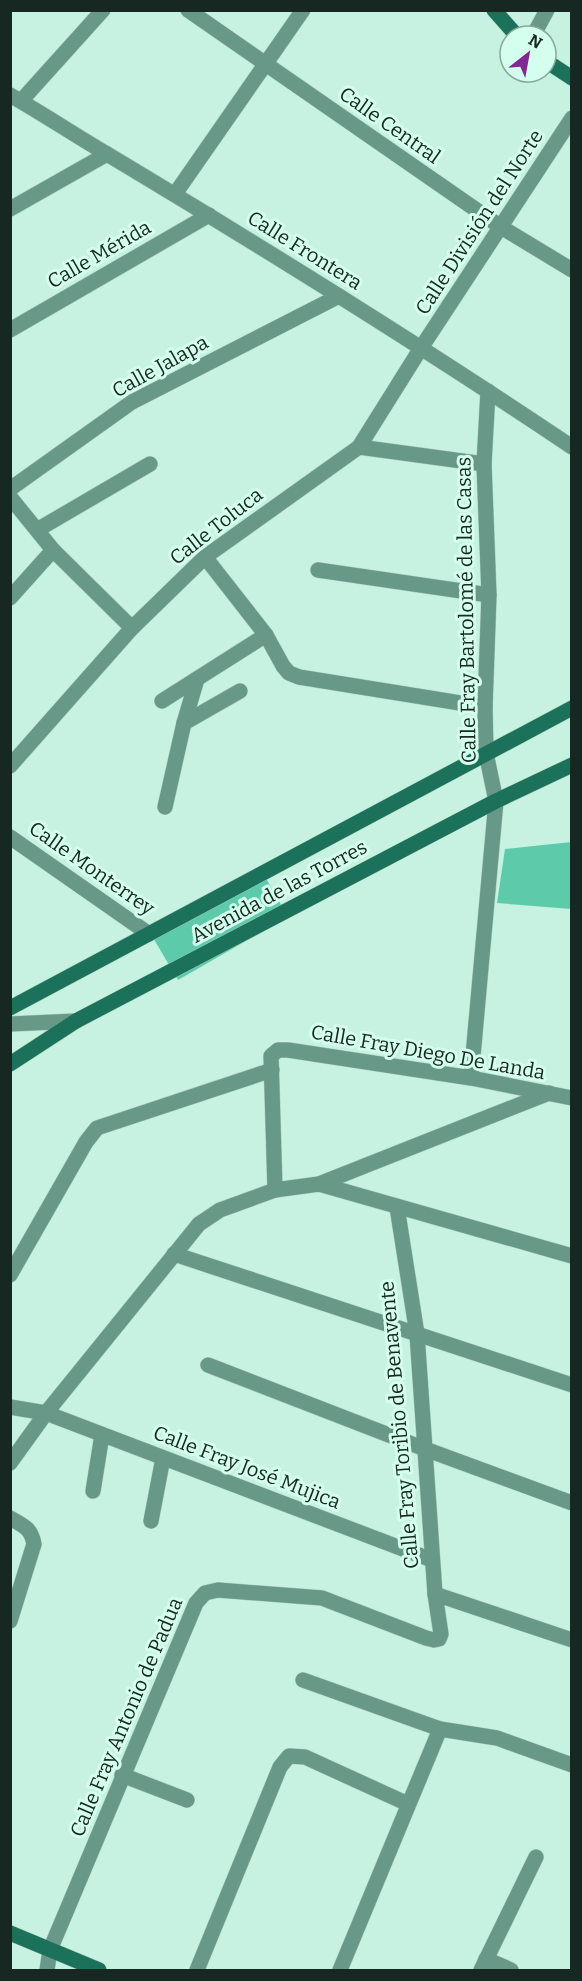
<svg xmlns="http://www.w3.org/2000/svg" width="582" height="1981" font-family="Bitter,serif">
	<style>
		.green { fill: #5dcbaa }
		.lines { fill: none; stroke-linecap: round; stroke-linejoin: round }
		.street-casing { stroke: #a7cdbe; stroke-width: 16 }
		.secondary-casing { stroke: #a7cdbe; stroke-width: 16 }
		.street { stroke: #689887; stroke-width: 15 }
		.secondary { stroke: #1c715b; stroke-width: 15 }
		.labels { text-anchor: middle; stroke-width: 6; stroke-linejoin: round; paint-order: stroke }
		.street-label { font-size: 20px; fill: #172721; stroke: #d4feee }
	</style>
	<rect width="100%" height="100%" fill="#c7f1e1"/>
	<g class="green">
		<polygon points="571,842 571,909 497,903 505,849"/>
		<polygon points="263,873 288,917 178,980 152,936"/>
	</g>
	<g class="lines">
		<defs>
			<g id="street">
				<polyline points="188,10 501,227 572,270"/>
				<polyline points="533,36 547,10"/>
				<path d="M 10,95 C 43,114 75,135 107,154 C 264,248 420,345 572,447"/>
				<polyline points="21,101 103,10"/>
				<polyline points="175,194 303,10"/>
				<polyline points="10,209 107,154"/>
				<polyline points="10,330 209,215"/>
				<polyline points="359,447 484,464"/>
				<polyline points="10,489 132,402 339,296"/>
				<polyline points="10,497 53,550 132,628"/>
				<polyline points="37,530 150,464"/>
				<polyline points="205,557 266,635 283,666 289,673 299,677 485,707"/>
				<polyline points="318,570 489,595"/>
				<polyline points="10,598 53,550"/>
				<polyline points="162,701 266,635"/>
				<polyline points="184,723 240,691"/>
				<polyline points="10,766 132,628 205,557 359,447 421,348 572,118"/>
				<polyline points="165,807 184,723 197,679"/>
				<polyline points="10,837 149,934"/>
				<polyline points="10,1024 76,1021"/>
				<polyline points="471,1078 496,801 486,753 485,707 489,595 484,464 488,391"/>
				<polyline points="319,1184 572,1256"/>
				<polyline points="275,1190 271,1056 278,1050 288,1050 471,1078 572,1098"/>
				<polyline points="174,1254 572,1385"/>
				<polyline points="10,1275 86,1142 97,1128 272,1070"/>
				<polyline points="208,1365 425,1449 572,1503"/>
				<polyline points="10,1407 46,1413 432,1560"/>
				<polyline points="10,1463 46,1413 199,1224 220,1210 275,1190 319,1184 549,1093"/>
				<polyline points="93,1491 102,1435"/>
				<path d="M 10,1518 C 24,1526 31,1528 34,1544 L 10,1621"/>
				<polyline points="151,1521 163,1458"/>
				<polyline points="435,1594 572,1640"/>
				<polyline points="303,1680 440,1729 497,1738 572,1765"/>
				<polyline points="122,1775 187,1800"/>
				<polyline points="486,1959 511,1970"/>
				<polyline points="47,1970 50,1950 196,1603 205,1593 218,1590 322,1598 426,1638 434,1640 439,1639 441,1634 435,1594 417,1334 397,1207"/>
				<polyline points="197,1970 280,1767 289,1756 305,1757 408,1804"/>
				<polyline points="340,1970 440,1729"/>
				<polyline points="481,1970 536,1857"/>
			</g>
			<g id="secondary">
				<polyline points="494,10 517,36"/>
				<polyline points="546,61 572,78"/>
				<polyline points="10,1008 572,708"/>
				<polyline points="10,1064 76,1021 496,801 572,765"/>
				<polyline points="10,1933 99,1970"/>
			</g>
		</defs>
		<use href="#street" class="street-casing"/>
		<use href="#secondary" class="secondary-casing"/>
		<use href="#street" class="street"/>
		<use href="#secondary" class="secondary"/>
	</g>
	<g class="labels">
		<g class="street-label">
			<text transform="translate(390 125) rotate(35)" y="7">Calle Central</text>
			<text transform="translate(479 222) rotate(-57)" y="7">Calle División del Norte</text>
			<text transform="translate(305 250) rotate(32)" y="7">Calle Frontera</text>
			<text transform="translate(99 254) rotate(-30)" y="7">Calle Mérida</text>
			<text transform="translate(160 366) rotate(-29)" y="7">Calle Jalapa</text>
			<text transform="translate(216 526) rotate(-38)" y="7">Calle Toluca</text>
			<text transform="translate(466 610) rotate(-91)" y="7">Calle Fray Bartolomé de las Casas</text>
			<text transform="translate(92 868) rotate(35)" y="7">Calle Monterrey</text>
			<text transform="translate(279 891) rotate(-28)" y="7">Avenida de las Torres</text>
			<text transform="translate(428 1052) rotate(10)" y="7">Calle Fray Diego De Landa</text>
			<text transform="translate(399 1425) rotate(-95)" y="7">Calle Fray Toribio de Benavente</text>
			<text transform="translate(247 1467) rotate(21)" y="7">Calle Fray José Mujica</text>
			<text transform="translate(126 1717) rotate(-67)" y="7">Calle Fray Antonio de Padua</text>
		</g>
	</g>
	<rect width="582" height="1981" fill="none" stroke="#172721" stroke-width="24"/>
	<g transform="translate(528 54) rotate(31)"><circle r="28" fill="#d4feee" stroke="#88a89c" stroke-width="1.5"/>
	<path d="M0-4.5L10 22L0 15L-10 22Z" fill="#822793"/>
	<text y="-9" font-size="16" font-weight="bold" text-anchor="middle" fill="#172721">N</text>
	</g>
</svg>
